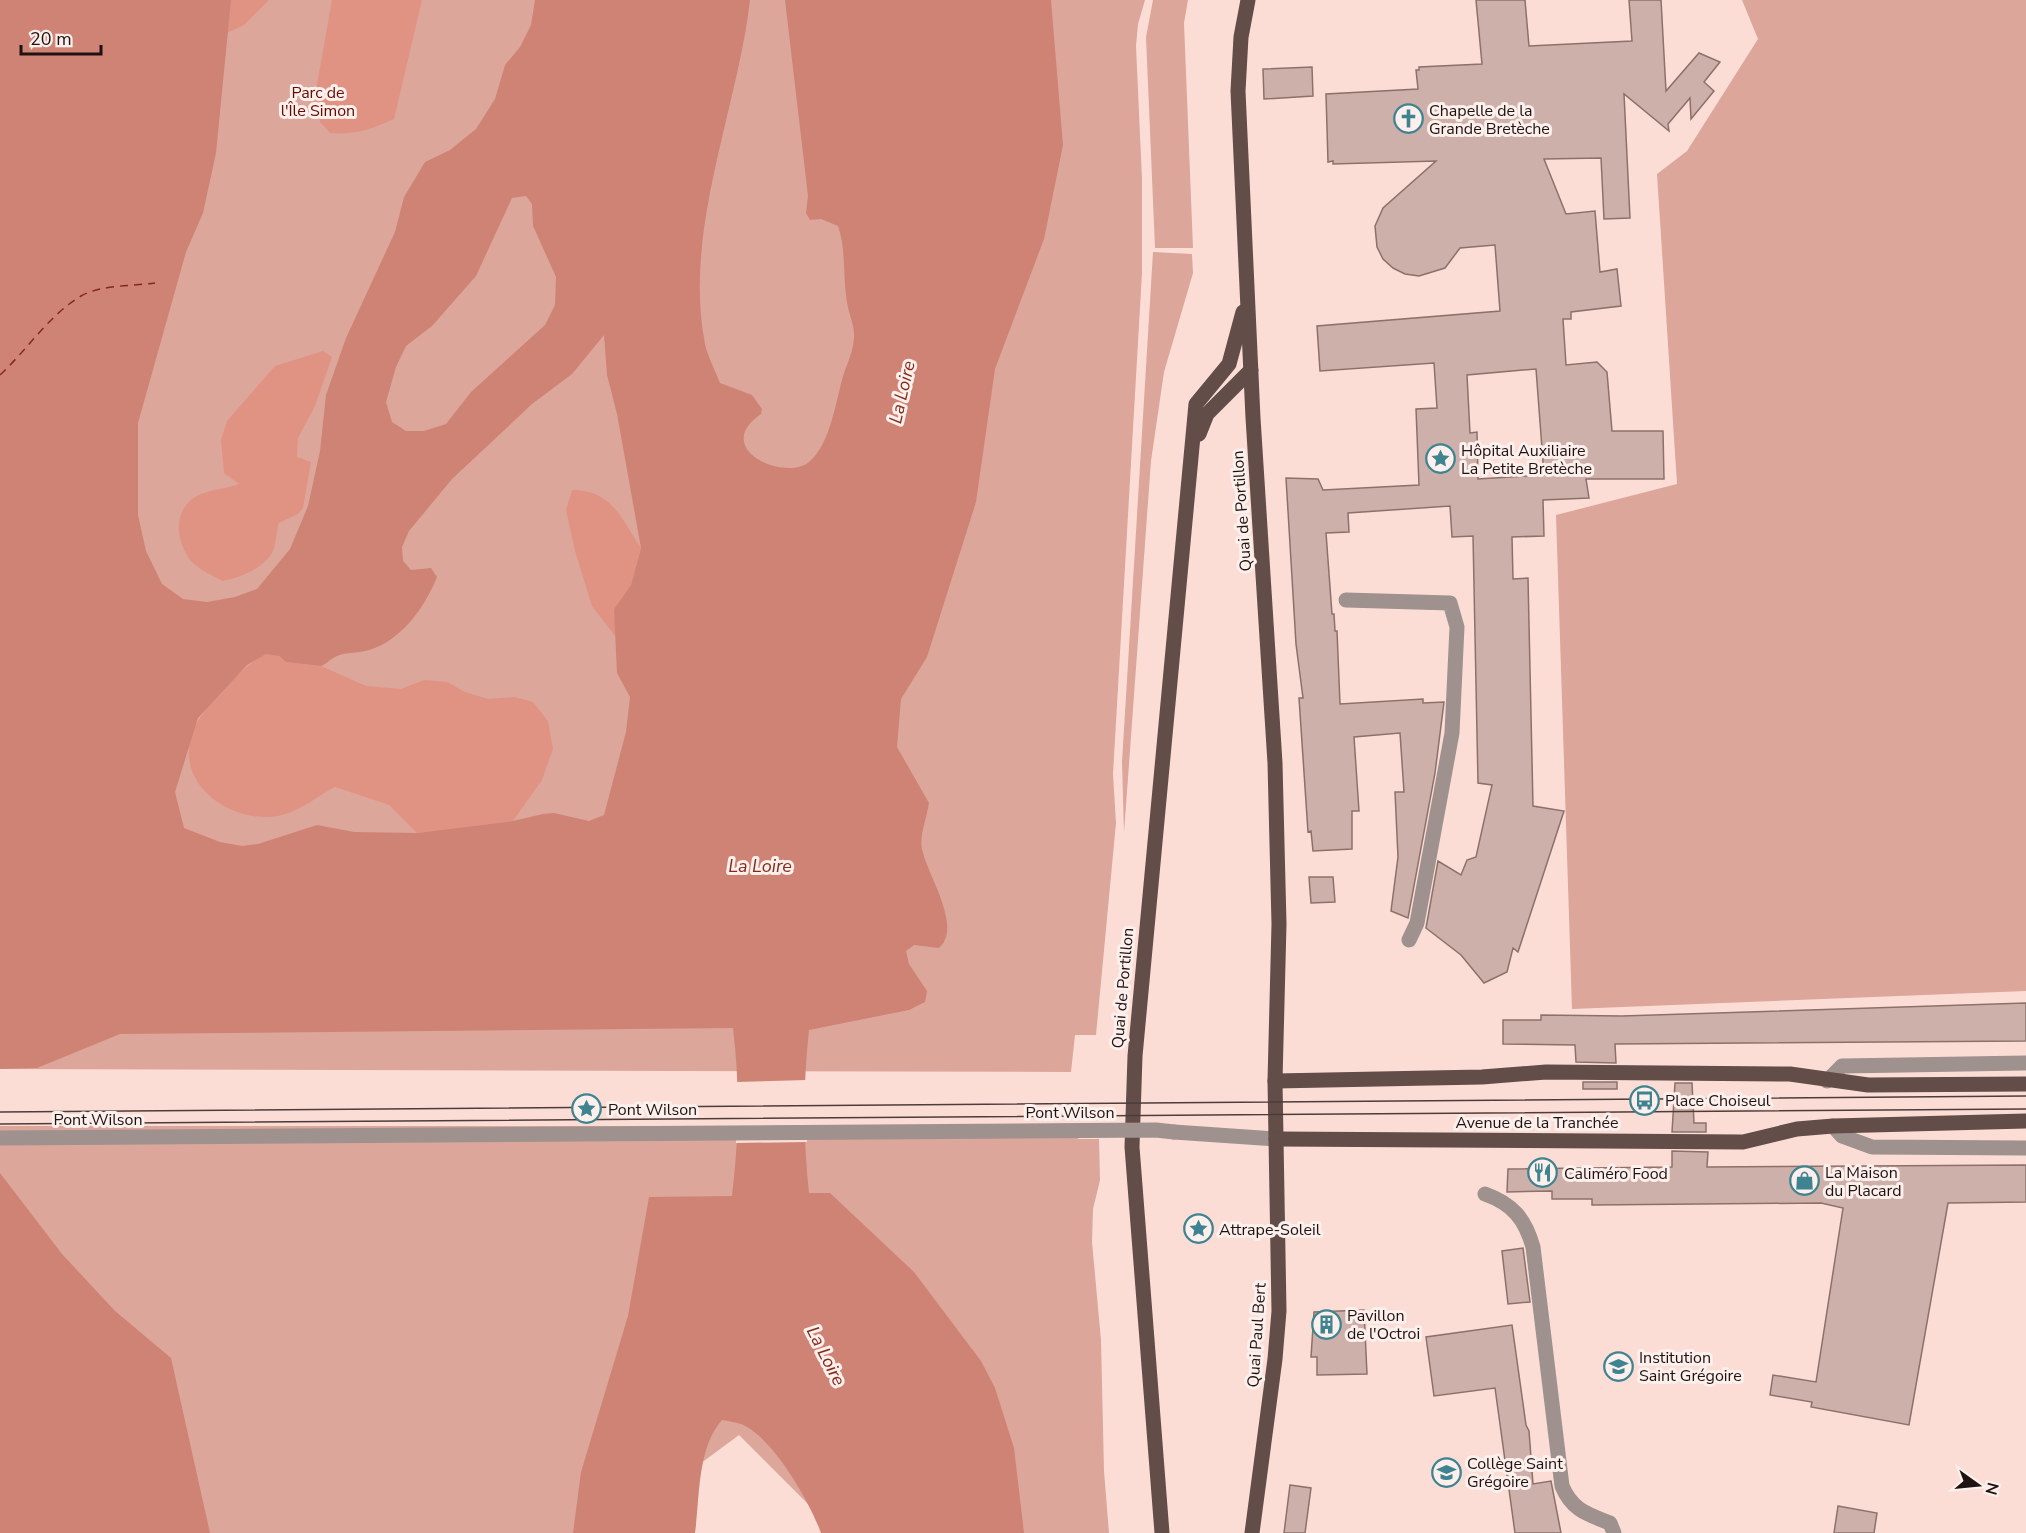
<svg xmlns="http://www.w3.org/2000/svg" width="2026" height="1533" font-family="'Nunito Sans',sans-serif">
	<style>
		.green { fill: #dca69a }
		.forest { fill: #e19383 }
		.water { fill: #cf8374; fill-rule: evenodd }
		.pier { fill: #fcddd6 }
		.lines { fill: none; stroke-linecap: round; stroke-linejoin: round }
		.ferry { stroke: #842919; stroke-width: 1.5; stroke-dasharray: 8 6; stroke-linecap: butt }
		.building { fill: #ceb0aa; stroke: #8c716b; stroke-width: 1.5; fill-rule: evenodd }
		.minor { stroke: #9e918e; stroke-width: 15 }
		.major { stroke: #624d48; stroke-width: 15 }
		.tram { stroke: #4c3d3a; stroke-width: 1.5 }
		.minor-bridge { stroke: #9e918e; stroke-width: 15 }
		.labels { text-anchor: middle; stroke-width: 6; stroke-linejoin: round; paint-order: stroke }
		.park-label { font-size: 16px; fill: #670a00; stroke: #fcefec }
		.poi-label { font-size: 16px; fill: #1e1311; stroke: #fcefec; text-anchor: start }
		.street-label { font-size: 16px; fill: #1e1311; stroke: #fcefec }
		.water-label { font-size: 18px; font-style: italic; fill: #842919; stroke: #fcefec }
	</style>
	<rect width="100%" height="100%" fill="#fcddd6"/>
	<g class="green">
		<polygon points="0,0 1145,0 1138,24 1136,46 1142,179 1142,273 1113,774 1116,823 1096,1035 1075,1035 1071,1072 0,1069"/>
		<polygon points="1153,0 1188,0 1184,23 1193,248 1155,248 1146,37"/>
		<polygon points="1742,0 2026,0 2026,991 1572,1009 1556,515 1677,484 1657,174 1687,151 1758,39"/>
		<polygon points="1153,252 1192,254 1193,273 1164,372 1151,461 1124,833 1122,762"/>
		<polygon points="0,1126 1076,1126 1078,1139 1099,1139 1100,1180 1093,1209 1092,1242 1101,1340 1104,1471 1109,1533 830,1533 831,1527 739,1435 685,1475 676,1533 0,1533"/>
	</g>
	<g class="forest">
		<polygon points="231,0 269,0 244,25 227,33"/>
		<path d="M 332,0 L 422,0 L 394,119 C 372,129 355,135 330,133 L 320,122 L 316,90 Z"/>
		<path d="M 323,351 L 332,357 L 315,406 L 298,438 L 297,457 L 311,462 L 303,508 L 298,514 L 279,523 C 276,532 276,545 273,551 C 264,569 240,577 223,581 C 213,576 198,569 191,561 C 179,546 173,520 187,504 C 198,490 223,490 239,484 L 224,473 L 221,440 L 227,421 L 275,366 Z"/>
		<path d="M 572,490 C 612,490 621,518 641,548 L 631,585 L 614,609 L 616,637 L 592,606 L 575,551 L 566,510 Z"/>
		<path d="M 266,653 L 279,656 L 286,662 L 321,666 L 366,686 L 401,689 L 424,680 L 447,682 L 465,692 L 488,699 L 515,697 L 533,702 L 548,721 L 553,749 L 542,780 L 513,821 L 417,833 L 389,805 L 335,787 C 317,796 302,810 282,815 C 239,826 180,791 190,742 C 196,710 239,670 266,653 Z"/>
	</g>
	<g class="water">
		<path d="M 0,0 L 231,0 L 216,153 L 203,213 L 186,252 L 138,423 L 138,515 L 146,551 L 162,584 L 183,599 L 207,602 L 235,597 L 257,589 L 290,549 L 308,506 L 320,451 L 326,395 L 346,338 L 395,232 L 404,197 L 425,162 L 450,150 L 476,129 L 495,99 L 505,65 L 520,47 L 531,25 L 535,0 L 750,0 C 737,112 683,231 705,344 C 708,357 715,370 720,383 L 752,395 L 762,409 L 761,414 C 710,449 785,482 809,462 C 831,444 836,399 844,373 C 848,362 853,351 854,338 C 855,327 850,318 848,307 C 842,279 847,253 838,226 L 821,219 L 810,220 L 806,213 L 808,196 L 785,0 L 1051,0 L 1063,145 L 1044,239 L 995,369 L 976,502 L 927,657 L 901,699 L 897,747 L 929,803 C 927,817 919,837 922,849 C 928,877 963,927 939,948 L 914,945 L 906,951 L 909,964 L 927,991 L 925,1002 L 909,1010 L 809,1030 C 803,1085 803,1138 809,1193 L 830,1193 L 914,1272 L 981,1361 L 995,1388 L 1014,1448 L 1024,1533 L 821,1533 C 810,1502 772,1436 741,1424 C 735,1422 728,1421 722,1420 C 697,1448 700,1497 695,1533 L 573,1533 L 581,1472 L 628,1316 L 649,1197 L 732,1196 C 739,1137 740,1087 733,1028 L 120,1034 L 37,1068 L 0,1069 ZM 526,196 L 532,204 L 533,226 L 556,277 L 555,305 L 545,325 L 471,392 L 446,424 L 424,431 L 406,431 L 392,422 L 386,402 L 396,367 L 406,346 L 432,326 L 476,276 L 512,198 ZM 604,335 L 607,375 L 617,414 L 641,548 L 631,585 L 614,609 L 617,673 L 630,697 L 626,732 L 604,815 L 589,821 L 554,813 L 543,814 L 513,821 L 417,833 L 354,832 L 317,825 L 258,844 L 242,846 L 220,842 L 184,828 L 175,792 L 198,718 L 247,665 L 266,654 L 279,656 L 286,662 L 321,666 C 327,664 331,658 337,656 C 346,652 359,653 369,650 C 401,641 425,607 437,577 L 431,568 L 411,570 L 403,561 L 402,547 L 409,531 L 452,479 L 532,404 L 572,374 Z"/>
		<polygon points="0,1173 62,1254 115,1311 171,1358 210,1533 0,1533"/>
	</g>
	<polygon class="pier" points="807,1080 807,1142 736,1143 736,1082"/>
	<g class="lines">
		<path class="ferry" d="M 0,375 C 27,350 49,315 81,296 C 100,285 132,286 155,283"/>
	</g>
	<g class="building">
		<path d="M 1476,0 L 1525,0 L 1529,46 L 1632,41 L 1629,0 L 1661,0 L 1666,91 L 1699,53 L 1720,62 L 1704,82 L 1714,91 L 1691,119 L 1690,98 L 1668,124 L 1669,131 L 1624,94 L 1630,218 L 1604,219 L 1601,158 L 1544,159 L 1566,214 L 1595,211 L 1600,272 L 1617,269 L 1621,306 L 1571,312 L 1571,319 L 1563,319 L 1566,365 L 1597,362 L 1607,372 L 1612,431 L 1663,431 L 1664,479 L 1586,479 L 1589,498 L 1543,500 L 1544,536 L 1512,537 L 1513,579 L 1528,578 L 1533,806 L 1564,811 L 1518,952 L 1513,948 L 1507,972 L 1484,983 L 1461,955 L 1426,928 L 1438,861 L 1461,875 L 1467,860 L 1476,857 L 1492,785 L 1478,783 L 1473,536 L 1452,537 L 1450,506 L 1348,513 L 1349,532 L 1326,533 L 1332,614 L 1334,614 L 1335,631 L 1337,631 L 1340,704 L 1423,699 L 1423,703 L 1444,702 L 1435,773 L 1408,918 L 1391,911 L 1398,857 L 1395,792 L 1404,792 L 1400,733 L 1354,737 L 1359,811 L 1352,811 L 1352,849 L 1313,851 L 1311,831 L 1308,832 L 1299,698 L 1303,698 L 1296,644 L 1286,478 L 1318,479 L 1323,490 L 1419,485 L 1416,409 L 1437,408 L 1434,363 L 1320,371 L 1317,326 L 1500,311 L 1495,245 L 1460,248 L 1445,268 L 1419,276 L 1405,274 L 1393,268 L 1383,259 L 1377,247 L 1375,226 L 1383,208 L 1436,161 L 1333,164 L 1333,161 L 1328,162 L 1326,94 L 1418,89 L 1416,70 L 1419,70 L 1419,67 L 1482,64 ZM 1536,369 L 1544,475 L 1478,479 L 1477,432 L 1470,433 L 1467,375 Z"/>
		<polygon points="1312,67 1313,96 1264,99 1263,69"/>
		<polygon points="1309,877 1333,877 1335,902 1311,903"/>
		<polygon points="2026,1003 2026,1041 1615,1044 1616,1063 1576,1062 1575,1045 1503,1044 1503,1020 1541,1020 1541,1015 1622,1016"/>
		<rect x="1583" y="1082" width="34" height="7"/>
		<polygon points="1675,1083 1692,1083 1694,1123 1706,1123 1706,1132 1672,1132"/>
		<polygon points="1672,1151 1708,1152 1707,1167 2026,1165 2026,1202 1948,1203 1909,1425 1811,1407 1812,1402 1770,1395 1773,1375 1816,1382 1843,1208 1821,1203 1592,1205 1592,1199 1552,1199 1552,1191 1507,1192 1508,1169 1672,1167"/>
		<polygon points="1523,1248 1530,1302 1508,1304 1502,1251"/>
		<polygon points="1364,1310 1367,1374 1317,1375 1317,1357 1311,1357 1314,1312"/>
		<polygon points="1512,1325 1526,1425 1529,1431 1533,1484 1551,1481 1561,1533 1515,1533 1495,1388 1434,1396 1426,1337"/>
		<polygon points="1290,1485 1311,1488 1305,1533 1284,1533"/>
		<polygon points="1838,1506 1877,1513 1874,1533 1834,1533"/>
	</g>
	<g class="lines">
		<g class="minor">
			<polyline points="1346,600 1450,603 1457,627 1452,733 1417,923 1409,940"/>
			<polyline points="1827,1081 1842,1066 2026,1063"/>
			<polyline points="1833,1126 1842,1136 1872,1147 2026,1148"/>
			<polyline points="1174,1132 1276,1139"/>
			<path d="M 1485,1194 C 1513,1204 1525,1219 1533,1247 L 1562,1486 C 1572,1510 1587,1514 1610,1523 L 1614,1533"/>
		</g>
		<g class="major">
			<polyline points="1248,0 1241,37 1238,91 1253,418 1275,763 1279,924 1275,1081 1279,1311 1275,1359 1252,1533"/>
			<polyline points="1199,434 1207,414 1251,370"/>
			<polyline points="1275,1081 1482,1077 1546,1072 1790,1074 1868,1085 2026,1084"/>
			<polyline points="1276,1139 1743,1142 1797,1129 1833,1126 2026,1121"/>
			<polyline points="1162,1533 1132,1147 1135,1056 1196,404 1229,364 1243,312"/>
		</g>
		<g class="tram">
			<polyline points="0,1112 2026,1096"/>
			<polyline points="0,1124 2026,1109"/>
		</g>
		<polyline class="minor-bridge" points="0,1138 1156,1130 1174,1132"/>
	</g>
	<defs>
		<symbol id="church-ring" viewBox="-11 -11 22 22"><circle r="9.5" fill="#fcefec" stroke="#3e8390" stroke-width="1.5"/><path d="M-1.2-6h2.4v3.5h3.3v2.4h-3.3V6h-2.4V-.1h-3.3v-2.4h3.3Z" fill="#3e8390"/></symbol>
		<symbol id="sight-ring" viewBox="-11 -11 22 22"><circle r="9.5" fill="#fcefec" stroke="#3e8390" stroke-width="1.5"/><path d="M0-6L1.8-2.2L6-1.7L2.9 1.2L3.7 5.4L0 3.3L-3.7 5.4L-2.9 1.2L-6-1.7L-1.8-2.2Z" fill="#3e8390"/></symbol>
		<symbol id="bus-ring" viewBox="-11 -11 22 22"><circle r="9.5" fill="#fcefec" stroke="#3e8390" stroke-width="1.5"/><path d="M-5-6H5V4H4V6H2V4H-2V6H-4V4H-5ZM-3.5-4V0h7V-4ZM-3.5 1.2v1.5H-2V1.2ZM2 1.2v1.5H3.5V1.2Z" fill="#3e8390"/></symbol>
		<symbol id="restaurant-ring" viewBox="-11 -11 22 22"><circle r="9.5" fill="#fcefec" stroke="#3e8390" stroke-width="1.5"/><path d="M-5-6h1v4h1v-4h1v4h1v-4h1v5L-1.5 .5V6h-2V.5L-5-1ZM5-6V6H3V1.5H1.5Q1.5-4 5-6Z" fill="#3e8390"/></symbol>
		<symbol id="shop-ring" viewBox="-11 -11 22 22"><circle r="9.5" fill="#fcefec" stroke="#3e8390" stroke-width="1.5"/><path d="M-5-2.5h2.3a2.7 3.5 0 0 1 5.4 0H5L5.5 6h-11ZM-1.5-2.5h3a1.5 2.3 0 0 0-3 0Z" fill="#3e8390"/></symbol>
		<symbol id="building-ring" viewBox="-11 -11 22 22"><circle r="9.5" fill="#fcefec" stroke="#3e8390" stroke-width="1.5"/><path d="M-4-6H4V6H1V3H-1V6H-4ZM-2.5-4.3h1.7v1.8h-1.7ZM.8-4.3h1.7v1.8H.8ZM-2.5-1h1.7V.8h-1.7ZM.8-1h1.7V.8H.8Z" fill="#3e8390"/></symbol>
		<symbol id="school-ring" viewBox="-11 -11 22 22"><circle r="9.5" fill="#fcefec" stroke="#3e8390" stroke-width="1.5"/><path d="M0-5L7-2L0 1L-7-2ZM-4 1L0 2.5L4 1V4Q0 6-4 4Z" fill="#3e8390"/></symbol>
	</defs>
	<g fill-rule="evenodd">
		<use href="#church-ring" x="1392" y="102" width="33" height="33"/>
		<use href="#sight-ring" x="1424" y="442" width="33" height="33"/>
		<use href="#bus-ring" x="1628" y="1084" width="33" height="33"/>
		<use href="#sight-ring" x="570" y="1092" width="33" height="33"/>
		<use href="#restaurant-ring" x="1526" y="1156" width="33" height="33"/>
		<use href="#shop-ring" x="1788" y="1164" width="33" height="33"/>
		<use href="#sight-ring" x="1182" y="1212" width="33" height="33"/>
		<use href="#building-ring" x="1310" y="1308" width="33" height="33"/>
		<use href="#school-ring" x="1602" y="1350" width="33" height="33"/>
		<use href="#school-ring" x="1430" y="1456" width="33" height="33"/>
	</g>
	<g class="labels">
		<g class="park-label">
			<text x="318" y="98">Parc de<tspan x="318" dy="18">l'Île Simon</tspan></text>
		</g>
		<g class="poi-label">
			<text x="1429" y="116">Chapelle de la<tspan x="1429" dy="18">Grande Bretèche</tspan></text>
			<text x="1461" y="456">Hôpital Auxiliaire<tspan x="1461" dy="18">La Petite Bretèche</tspan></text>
			<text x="1665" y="1106">Place Choiseul</text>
			<text x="608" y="1115">Pont Wilson</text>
			<text x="1825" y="1178">La Maison<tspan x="1825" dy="18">du Placard</tspan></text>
			<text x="1564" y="1179">Caliméro Food</text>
			<text x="1219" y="1235">Attrape-Soleil</text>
			<text x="1347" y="1321">Pavillon<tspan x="1347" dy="18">de l'Octroi</tspan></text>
			<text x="1639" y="1363">Institution<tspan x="1639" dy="18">Saint Grégoire</tspan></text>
			<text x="1467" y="1469">Collège Saint<tspan x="1467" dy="18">Grégoire</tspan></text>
		</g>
		<g class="street-label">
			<text transform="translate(1241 511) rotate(-94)" y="6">Quai de Portillon</text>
			<text transform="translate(1122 988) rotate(-85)" y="6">Quai de Portillon</text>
			<text x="1070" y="1118">Pont Wilson</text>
			<text x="98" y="1125">Pont Wilson</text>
			<text x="1537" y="1128">Avenue de la Tranchée</text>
			<text transform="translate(1256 1335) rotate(-86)" y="6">Quai Paul Bert</text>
		</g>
		<g class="water-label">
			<text transform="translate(902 392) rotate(-77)" y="6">La Loire</text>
			<text x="760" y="872">La Loire</text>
			<text transform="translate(826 1356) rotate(63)" y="6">La Loire</text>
		</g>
	</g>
	<g transform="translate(1978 1485) rotate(105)" stroke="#fcefec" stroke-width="4.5" paint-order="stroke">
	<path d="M0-4.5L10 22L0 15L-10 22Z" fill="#1e1311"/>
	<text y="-9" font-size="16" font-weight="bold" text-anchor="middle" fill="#1e1311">N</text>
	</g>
	<path d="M21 45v9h80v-9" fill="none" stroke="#1e1311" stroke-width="3"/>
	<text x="30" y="45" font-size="18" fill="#1e1311" stroke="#fcefec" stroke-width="4.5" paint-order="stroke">20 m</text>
</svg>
